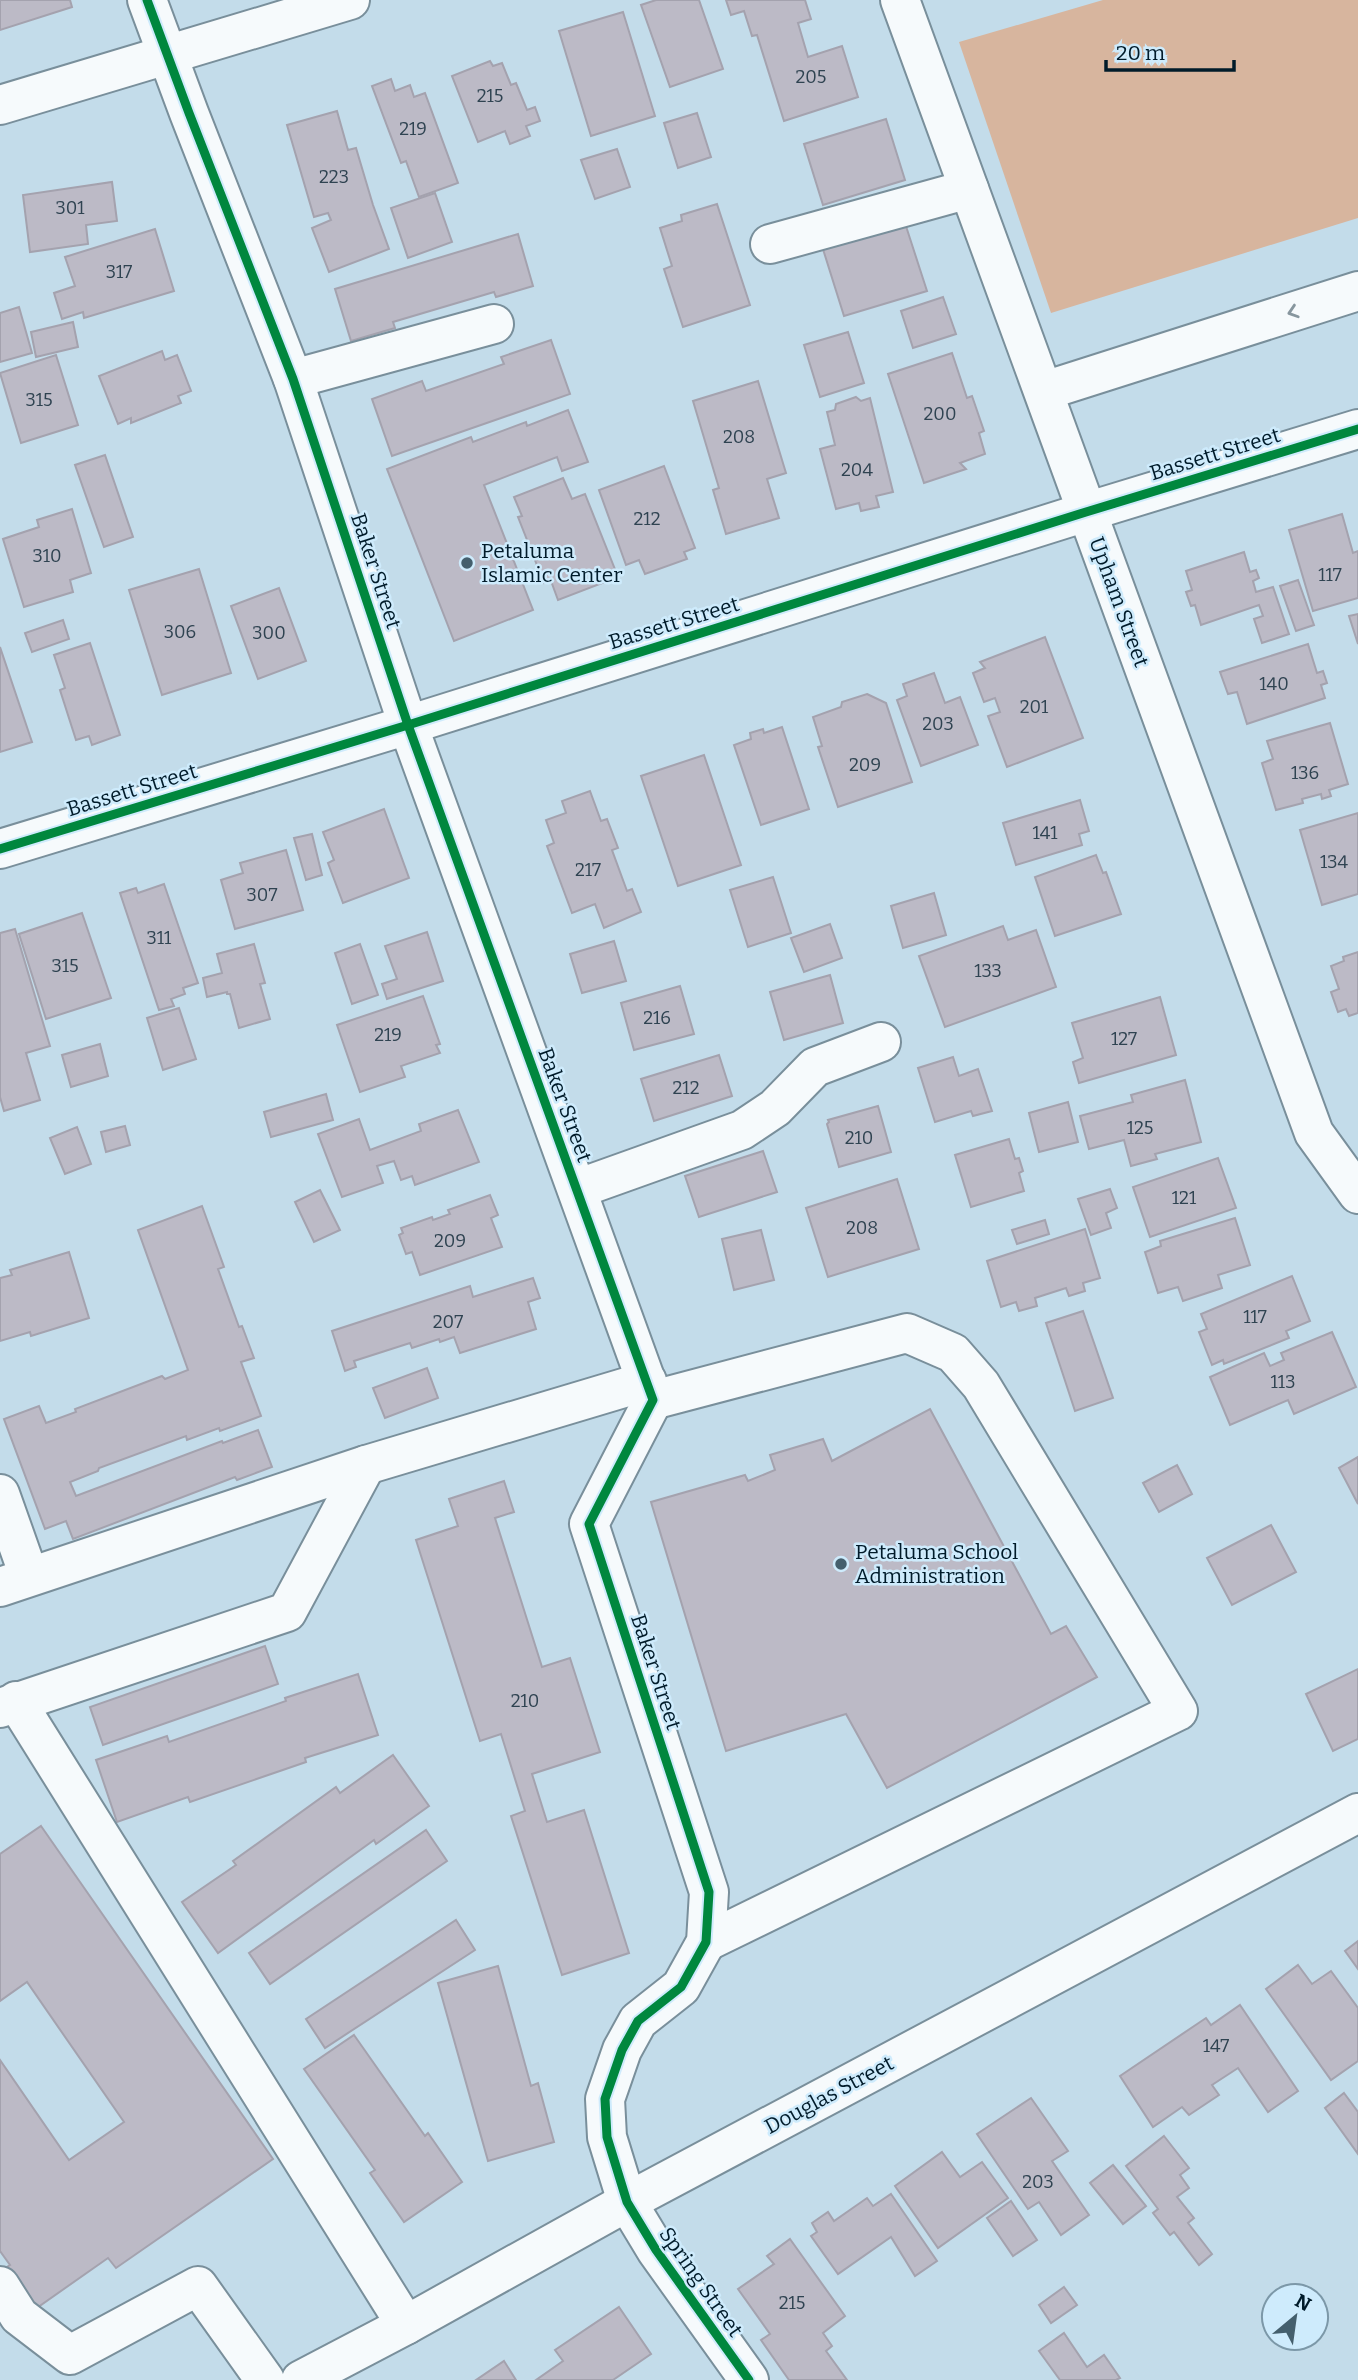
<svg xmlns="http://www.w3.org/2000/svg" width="1358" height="2380" font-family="Bitter,serif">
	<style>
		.green { fill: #d7b59e }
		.building { fill: #bcbac6; stroke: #a4a2ae; stroke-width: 2 }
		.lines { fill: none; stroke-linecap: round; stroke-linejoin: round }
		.minor-casing { stroke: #798f9b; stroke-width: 42 }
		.minor { stroke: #f6fafc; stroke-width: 38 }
		.cycleway-casing { stroke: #ceebfc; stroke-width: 13 }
		.cycleway { stroke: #00873e; stroke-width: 9 }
		.oneway { stroke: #87969e }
		.poi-dot { fill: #445f6d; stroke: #ceebfc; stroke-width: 2.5 }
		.labels { text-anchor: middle; stroke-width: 5; stroke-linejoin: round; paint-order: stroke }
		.number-label { font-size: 18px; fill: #2f4351 }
		.street-label { font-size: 21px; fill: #001b2a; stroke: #ceebfc }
		.poi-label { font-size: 21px; fill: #001b2a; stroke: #ceebfc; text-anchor: start }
	</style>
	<rect width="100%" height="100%" fill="#c3dcea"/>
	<polygon class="green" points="1103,0 1358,0 1358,218 1051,313 959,42"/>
	<g class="building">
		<polygon points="0,0 70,0 72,7 0,30"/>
		<polygon points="656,0 699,0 723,69 670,87 641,5"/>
		<polygon points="726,0 805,0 811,19 798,23 808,57 842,46 858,97 784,121 757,35 752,36 744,11 731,15"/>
		<polygon points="623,12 655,116 591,136 559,31"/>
		<polygon points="490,61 493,66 502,63 511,85 516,83 527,110 535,107 540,121 526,126 530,136 510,144 505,131 478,142 452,76"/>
		<polygon points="391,79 395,91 410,85 414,97 425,93 458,183 419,197 406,161 401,163 372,86"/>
		<polygon points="337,111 348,150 356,148 373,205 389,249 329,272 312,228 331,220 328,213 314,217 287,125"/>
		<polygon points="697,113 711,157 678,168 664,123"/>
		<polygon points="886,119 905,180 823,205 804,144"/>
		<polygon points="617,149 630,187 595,199 581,160"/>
		<polygon points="112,182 117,221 86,225 88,244 30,252 23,195"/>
		<polygon points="435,193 452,242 408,258 391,208"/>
		<polygon points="717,204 750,305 683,327 664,269 672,266 660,228 682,221 681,215"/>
		<polygon points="904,220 927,291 844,316 822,246"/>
		<polygon points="155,229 174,291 84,318 83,312 62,319 54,293 75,286 65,257"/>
		<polygon points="518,234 533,286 496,297 494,292 393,322 395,328 351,341 335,289"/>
		<polygon points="943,297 956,334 913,348 901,311"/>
		<polygon points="19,307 32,353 0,362 0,313"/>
		<polygon points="73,322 78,347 36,357 31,332"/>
		<polygon points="848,332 864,383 820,397 804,345"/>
		<polygon points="551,340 570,394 392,456 372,399 422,381 426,391 504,364 501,357"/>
		<polygon points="162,351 165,360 177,355 191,391 178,396 181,403 131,423 131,418 118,424 99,376"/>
		<polygon points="952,353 967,398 972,396 984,431 979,433 985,454 960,463 966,469 924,483 888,374"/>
		<polygon points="56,355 78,425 21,443 0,373"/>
		<polygon points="758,381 786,473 767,479 779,518 726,534 713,490 719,488 693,401"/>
		<polygon points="856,397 861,401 870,398 893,492 876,496 879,507 861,511 859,503 836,509 820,449 835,445 827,412 835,410 836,404"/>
		<polygon points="568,410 588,462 562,471 557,457 484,485 533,610 454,641 387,469 471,437 473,442 526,422 527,426"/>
		<polygon points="105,455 133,537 104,547 75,465"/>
		<polygon points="664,466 695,548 684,552 687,559 645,574 639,560 626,565 599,490"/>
		<polygon points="563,478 572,499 585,494 618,577 558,600 551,581 544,583 518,517 522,516 514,497"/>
		<polygon points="72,509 91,573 70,580 73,592 24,607 3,539 39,527 37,520"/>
		<polygon points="1342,514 1353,553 1358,551 1358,598 1313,611 1289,530"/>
		<polygon points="1244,552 1250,572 1256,570 1259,578 1253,581 1256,592 1273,587 1289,634 1262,643 1254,619 1263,616 1259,605 1201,625 1195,605 1191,606 1186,592 1192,590 1186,571"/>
		<polygon points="199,569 231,673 162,695 129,590"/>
		<polygon points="1298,580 1314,625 1296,631 1280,586"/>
		<polygon points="279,588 306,661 258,679 231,606"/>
		<polygon points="1358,614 1358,644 1349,616"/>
		<polygon points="63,620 69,639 32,652 25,633"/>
		<polygon points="1045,637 1083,738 1007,767 988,716 1000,712 995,698 984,702 973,673 985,668 980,662"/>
		<polygon points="90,643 120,735 92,745 89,736 76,740 60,690 65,688 54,655"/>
		<polygon points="1308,644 1317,673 1323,671 1327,683 1321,685 1325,698 1247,724 1237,692 1228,694 1220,672"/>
		<polygon points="0,647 32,742 0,752"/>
		<polygon points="934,673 945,703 960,697 978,745 921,766 897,700 907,696 903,684"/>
		<polygon points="867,694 886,703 912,782 838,807 818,747 822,746 813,717 841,707 842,702"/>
		<polygon points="1330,723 1348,784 1329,790 1331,796 1322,799 1321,794 1302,799 1303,803 1276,810 1262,763 1273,759 1267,741"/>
		<polygon points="782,727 809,809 761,825 734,745 751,739 750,733 763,729 764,733"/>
		<polygon points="704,755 741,865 678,886 641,776"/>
		<polygon points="590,791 601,821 607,819 618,848 612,850 627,891 632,889 641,912 604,928 595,904 572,913 547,846 554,843 546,820 566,813 562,801"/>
		<polygon points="1080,800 1089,831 1079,834 1082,845 1016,865 1003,823"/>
		<polygon points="384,809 409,878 343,903 328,863 334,860 323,832"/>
		<polygon points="1358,813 1358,894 1322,905 1300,830"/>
		<polygon points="312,834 322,875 306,880 294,838"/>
		<polygon points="286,850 303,910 235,929 221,880 243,873 240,863"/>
		<polygon points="1096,855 1103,873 1106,872 1121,914 1055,936 1035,877"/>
		<polygon points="773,877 791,933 748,947 730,890"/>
		<polygon points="164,884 198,983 183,988 185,994 171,999 174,1006 159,1010 120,893 136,888 138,893"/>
		<polygon points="934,893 946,935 903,948 891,906"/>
		<polygon points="82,913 111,998 46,1019 19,934"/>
		<polygon points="830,924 842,958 804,972 791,938"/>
		<polygon points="1003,926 1008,940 1036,930 1056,987 945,1027 919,956"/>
		<polygon points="15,929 50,1046 26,1053 40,1100 4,1111 0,1097 0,933"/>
		<polygon points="427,932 443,981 387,999 382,984 397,979 385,946"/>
		<polygon points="614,941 626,981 582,993 570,954"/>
		<polygon points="254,944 265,983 260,984 270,1019 239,1028 230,994 227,994 227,992 207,997 203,978 222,973 217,954"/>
		<polygon points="360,944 378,995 352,1004 335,953"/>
		<polygon points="1358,952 1358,1013 1349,1016 1346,1009 1338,1012 1331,992 1339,989 1331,966 1344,961 1343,957"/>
		<polygon points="830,975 843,1023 784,1040 770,992"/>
		<polygon points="680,986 694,1034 634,1050 621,1003"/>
		<polygon points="423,996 440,1044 436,1045 440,1053 401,1066 405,1077 360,1092 337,1025"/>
		<polygon points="1160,997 1176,1055 1079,1083 1073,1062 1083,1058 1072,1023"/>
		<polygon points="179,1008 196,1059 163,1070 147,1018"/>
		<polygon points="100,1044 108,1076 71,1087 62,1055"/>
		<polygon points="719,1055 732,1096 654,1121 641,1079"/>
		<polygon points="953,1057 959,1076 978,1069 992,1111 973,1116 971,1111 935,1122 918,1068"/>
		<polygon points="1185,1080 1201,1142 1155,1154 1157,1159 1131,1166 1124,1140 1089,1149 1080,1116 1133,1102 1131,1095"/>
		<polygon points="326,1094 333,1120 271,1137 264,1112"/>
		<polygon points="1068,1102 1078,1142 1039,1152 1029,1113"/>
		<polygon points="878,1106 891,1152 839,1167 827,1124 829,1122 828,1120"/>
		<polygon points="458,1110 479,1162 415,1185 412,1176 401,1180 394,1161 377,1166 383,1183 342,1197 318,1134 359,1119 370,1150 421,1131 419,1124"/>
		<polygon points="125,1126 130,1145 106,1152 101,1132"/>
		<polygon points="77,1127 91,1164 65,1174 50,1138"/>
		<polygon points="1009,1139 1015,1159 1019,1158 1023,1171 1019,1173 1024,1191 971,1207 955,1155"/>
		<polygon points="763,1151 777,1192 699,1217 685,1176"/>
		<polygon points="1218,1158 1236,1208 1150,1237 1133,1187"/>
		<polygon points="897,1179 919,1249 828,1277 806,1208"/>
		<polygon points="1110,1189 1117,1208 1106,1213 1111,1228 1091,1235 1078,1199"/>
		<polygon points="320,1190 340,1230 314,1242 295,1202"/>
		<polygon points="490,1195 498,1215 491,1218 502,1247 420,1275 412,1252 406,1254 399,1235 403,1233 401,1228 432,1217 433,1220 450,1214 448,1210"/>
		<polygon points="202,1206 224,1267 218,1269 239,1327 242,1326 254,1358 241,1362 261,1416 220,1431 219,1428 187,1440 186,1436 99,1468 98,1471 70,1482 76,1496 222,1441 223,1443 258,1430 272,1467 237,1480 235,1477 73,1539 66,1521 45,1529 4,1419 39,1406 46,1423 76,1412 75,1409 162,1376 165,1379 188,1370 138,1230"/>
		<polygon points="1235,1218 1250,1265 1218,1275 1222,1288 1183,1301 1178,1287 1158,1293 1145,1252 1161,1246 1160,1241"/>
		<polygon points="1045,1220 1049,1234 1017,1244 1012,1230"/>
		<polygon points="1085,1229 1100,1278 1083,1283 1085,1291 1069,1296 1066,1288 1035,1298 1037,1306 1019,1311 1016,1302 1001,1307 987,1261"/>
		<polygon points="761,1230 774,1280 734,1290 722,1239"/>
		<polygon points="69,1252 89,1318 31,1336 30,1332 0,1341 0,1278 12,1275 10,1270"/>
		<polygon points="1292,1276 1310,1321 1286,1331 1289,1338 1224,1364 1223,1360 1212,1365 1199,1332 1207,1329 1201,1314"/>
		<polygon points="533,1278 540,1298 528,1302 536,1329 460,1353 454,1337 440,1342 439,1339 412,1348 410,1343 354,1361 356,1367 345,1371 332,1331 470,1286 473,1297"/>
		<polygon points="1083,1311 1113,1398 1075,1411 1046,1323"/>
		<polygon points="1332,1332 1356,1387 1294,1414 1288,1400 1230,1425 1210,1377 1264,1353 1270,1366 1284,1360 1281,1353"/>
		<polygon points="427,1368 438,1398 385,1418 373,1388"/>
		<polygon points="930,1409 1051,1634 1066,1626 1097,1677 887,1788 846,1714 726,1751 651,1502 745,1475 748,1481 775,1470 770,1455 823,1439 832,1461"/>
		<polygon points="1358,1457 1358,1504 1339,1468"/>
		<polygon points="1177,1465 1192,1494 1159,1512 1143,1483"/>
		<polygon points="504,1481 514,1512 495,1518 542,1667 570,1658 600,1752 532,1774 547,1822 584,1810 629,1953 562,1975 511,1816 525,1811 501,1734 480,1741 416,1540 458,1526 449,1499"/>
		<polygon points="1271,1525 1296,1572 1232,1605 1207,1558"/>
		<polygon points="265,1646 278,1684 103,1745 90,1707"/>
		<polygon points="1358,1669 1358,1739 1333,1751 1306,1694"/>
		<polygon points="358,1674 378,1735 305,1758 306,1762 190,1802 188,1797 117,1822 96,1760 167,1736 169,1742 286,1701 285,1698"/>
		<polygon points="393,1755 429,1806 376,1844 374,1840 218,1953 182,1902 236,1865 233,1861 336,1787 340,1793"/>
		<polygon points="41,1826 273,2159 116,2268 108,2258 31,2312 2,2270 10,2265 0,2251 0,2060 69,2160 124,2122 27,1982 0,2001 0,1854"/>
		<polygon points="426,1830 447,1861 270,1984 249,1953"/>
		<polygon points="456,1920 475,1950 325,2048 306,2019"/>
		<polygon points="1358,1941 1358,1969 1345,1951"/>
		<polygon points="1298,1965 1312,1984 1331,1971 1358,2008 1358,2061 1331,2080 1266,1989"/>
		<polygon points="498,1966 531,2086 538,2083 554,2142 488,2161 438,1983"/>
		<polygon points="1240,2005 1298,2091 1268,2112 1238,2068 1212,2085 1219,2095 1189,2115 1182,2107 1153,2127 1120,2076 1206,2018 1211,2025"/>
		<polygon points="354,2035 425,2136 428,2133 462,2182 404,2222 370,2173 375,2170 304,2069"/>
		<polygon points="1344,2093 1358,2112 1358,2154 1325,2108"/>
		<polygon points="1031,2098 1068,2151 1052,2161 1089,2215 1061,2235 1039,2202 1028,2209 977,2134"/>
		<polygon points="1164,2136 1189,2168 1180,2175 1189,2188 1177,2197 1194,2218 1188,2223 1212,2254 1199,2265 1174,2232 1170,2235 1153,2213 1158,2209 1126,2166"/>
		<polygon points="942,2152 960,2177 982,2162 1008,2198 938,2248 895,2186"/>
		<polygon points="1113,2165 1146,2206 1123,2224 1090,2183"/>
		<polygon points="891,2194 937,2261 915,2276 891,2237 838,2274 811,2236 817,2232 812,2223 828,2212 834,2221 867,2198 873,2206"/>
		<polygon points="1011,2201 1037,2240 1013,2256 987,2218"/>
		<polygon points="790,2239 845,2316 823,2333 832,2346 826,2351 847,2380 789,2380 761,2340 770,2334 738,2289 774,2264 767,2256"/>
		<polygon points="1064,2287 1077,2305 1051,2323 1039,2305"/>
		<polygon points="619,2307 651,2354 613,2380 536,2380 563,2361 555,2350"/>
		<polygon points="1064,2333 1087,2367 1104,2355 1120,2378 1116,2380 1060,2380 1039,2351"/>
		<polygon points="504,2361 516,2380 476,2380"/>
	</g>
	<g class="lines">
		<defs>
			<g id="minor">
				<polyline points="147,0 189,113 293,379 408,725 653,1400 589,1524 709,1892 706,1942 681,1987 638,2021 622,2050 605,2099 607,2137 627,2202 656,2250 749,2380"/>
				<polyline points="900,0 1314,1133 1358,1194"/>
				<polyline points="0,105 350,0"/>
				<polyline points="770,244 969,189"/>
				<polyline points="293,379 494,324"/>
				<polyline points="1044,391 1358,291"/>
				<polyline points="0,849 408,725 1086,512 1358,429"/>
				<polyline points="577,1189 742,1130 775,1108 815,1067 881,1042"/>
				<polyline points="653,1400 907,1333 953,1353 981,1385 1178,1711 706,1942"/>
				<polyline points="0,1494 29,1576"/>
				<polyline points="0,1587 366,1465 647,1381"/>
				<polyline points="16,1701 406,2325"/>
				<polyline points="0,1708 287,1612 366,1465"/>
				<polyline points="0,2286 19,2316 70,2355 198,2286 265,2380"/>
				<polyline points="301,2380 406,2325 627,2202 1358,1813"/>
			</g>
		</defs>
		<use href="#minor" class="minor-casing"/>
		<use href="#minor" class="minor"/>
		<defs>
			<g id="cycleway">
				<polyline points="147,0 189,113 293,379 408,725 653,1400 589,1524 709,1892 706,1942 681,1987 638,2021 622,2050 605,2099 607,2137 627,2202 656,2250 749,2380"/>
				<polyline points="0,849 408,725 1086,512 1358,429"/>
			</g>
		</defs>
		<use href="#cycleway" class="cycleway-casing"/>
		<use href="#cycleway" class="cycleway"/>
	</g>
	<defs><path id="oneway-chevron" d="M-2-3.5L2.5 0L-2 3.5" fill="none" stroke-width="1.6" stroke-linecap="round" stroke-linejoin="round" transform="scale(1.75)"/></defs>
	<use class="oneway" href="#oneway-chevron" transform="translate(1293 312) rotate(162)"/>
	<g class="poi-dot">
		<circle cx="467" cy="563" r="7"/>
		<circle cx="841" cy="1564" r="7"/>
	</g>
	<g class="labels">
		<g class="number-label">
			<text x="811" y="83">205</text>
			<text x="490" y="102">215</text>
			<text x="413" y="135">219</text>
			<text x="334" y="183">223</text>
			<text x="70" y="214">301</text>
			<text x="119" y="278">317</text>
			<text x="39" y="406">315</text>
			<text x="940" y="420">200</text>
			<text x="739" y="443">208</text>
			<text x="857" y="476">204</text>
			<text x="647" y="525">212</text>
			<text x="47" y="562">310</text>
			<text x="1330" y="581">117</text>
			<text x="180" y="638">306</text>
			<text x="269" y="639">300</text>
			<text x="1274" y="690">140</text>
			<text x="1034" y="713">201</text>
			<text x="938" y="730">203</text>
			<text x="865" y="771">209</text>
			<text x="1305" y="779">136</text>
			<text x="1045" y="839">141</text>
			<text x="1334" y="868">134</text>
			<text x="588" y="876">217</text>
			<text x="262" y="901">307</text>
			<text x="159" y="944">311</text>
			<text x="65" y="972">315</text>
			<text x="988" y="977">133</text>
			<text x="657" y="1024">216</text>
			<text x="388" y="1041">219</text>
			<text x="1124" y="1045">127</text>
			<text x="686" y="1094">212</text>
			<text x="1140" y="1134">125</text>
			<text x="859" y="1144">210</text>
			<text x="1184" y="1204">121</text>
			<text x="862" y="1234">208</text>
			<text x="450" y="1247">209</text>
			<text x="1255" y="1323">117</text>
			<text x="448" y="1328">207</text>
			<text x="1283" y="1388">113</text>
			<text x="525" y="1707">210</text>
			<text x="1216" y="2052">147</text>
			<text x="1038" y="2188">203</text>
			<text x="792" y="2309">215</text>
		</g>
		<g class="street-label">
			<text transform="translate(1215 454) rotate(-17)" y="7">Bassett Street</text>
			<text transform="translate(376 571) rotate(72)" y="7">Baker Street</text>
			<text transform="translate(1119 602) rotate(70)" y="7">Upham Street</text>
			<text transform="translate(674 623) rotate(-17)" y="7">Bassett Street</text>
			<text transform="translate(132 790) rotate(-17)" y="7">Bassett Street</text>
			<text transform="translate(565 1105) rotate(70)" y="7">Baker Street</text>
			<text transform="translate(656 1672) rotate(72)" y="7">Baker Street</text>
			<text transform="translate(829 2095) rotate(-28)" y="7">Douglas Street</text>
			<text transform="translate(701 2282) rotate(55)" y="7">Spring Street</text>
		</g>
		<g class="poi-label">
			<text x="481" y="558">Petaluma<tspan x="481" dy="24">Islamic Center</tspan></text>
			<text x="855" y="1559">Petaluma School<tspan x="855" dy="24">Administration</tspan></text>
		</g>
	</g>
	<g transform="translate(1295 2317) rotate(29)"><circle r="33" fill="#ceebfc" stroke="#7c98a8" stroke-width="2"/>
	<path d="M0-5L12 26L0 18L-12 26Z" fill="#445f6d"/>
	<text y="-10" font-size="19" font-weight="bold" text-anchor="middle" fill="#001b2a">N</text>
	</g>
	<path d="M1106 60v10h128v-10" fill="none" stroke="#001b2a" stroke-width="3.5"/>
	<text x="1116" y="60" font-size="21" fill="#001b2a" stroke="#ceebfc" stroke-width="5" paint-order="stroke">20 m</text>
</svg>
